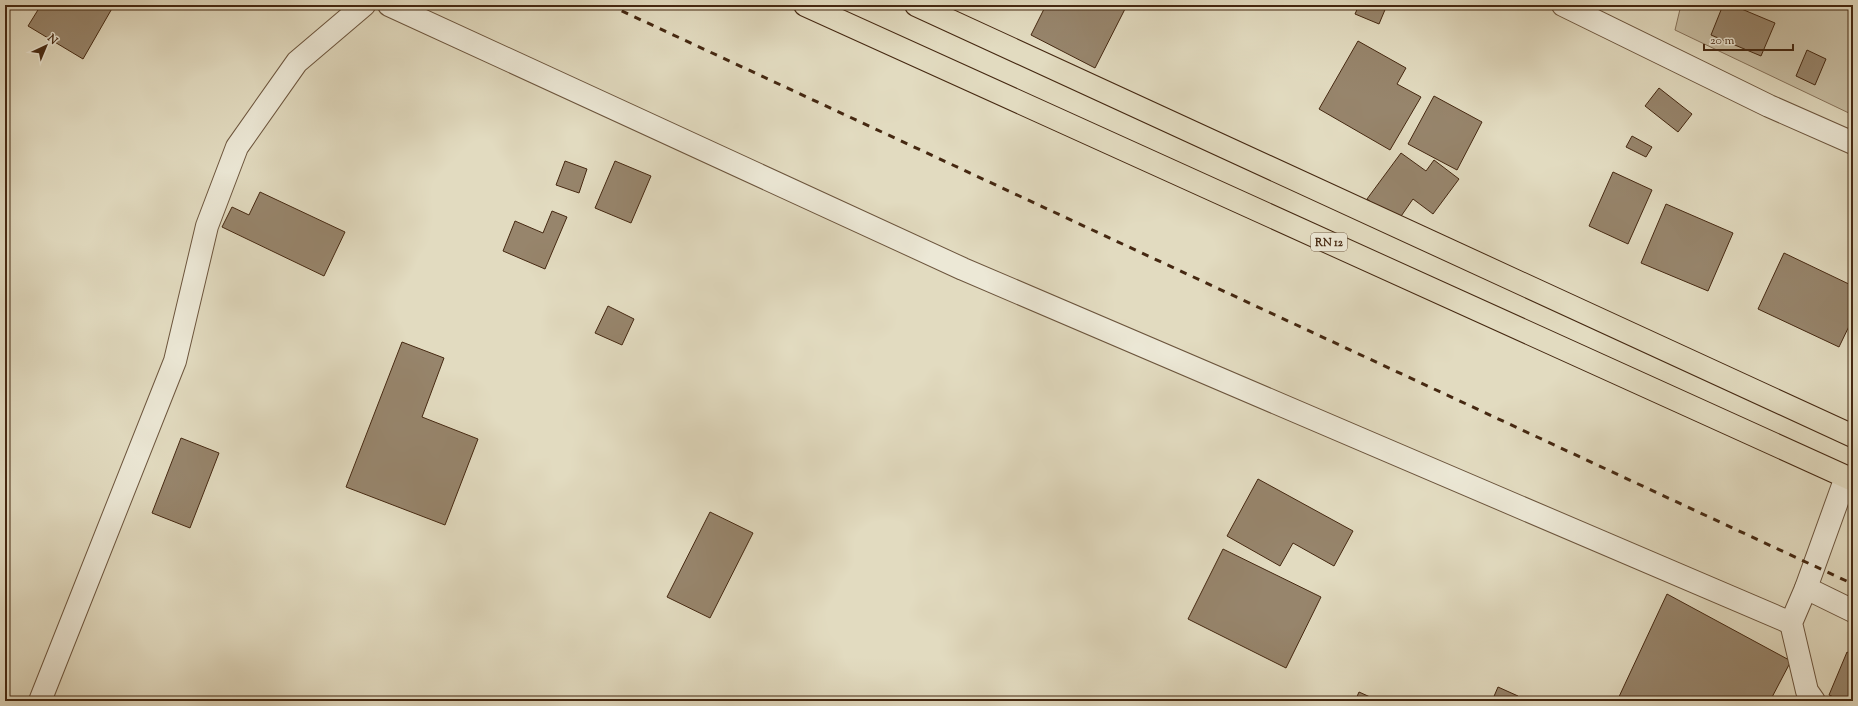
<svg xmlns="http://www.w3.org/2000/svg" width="1858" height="706" font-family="'Sorts Mill Goudy',serif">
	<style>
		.green { fill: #c7bda2; stroke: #86725a }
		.building { fill: #97856c; stroke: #452811 }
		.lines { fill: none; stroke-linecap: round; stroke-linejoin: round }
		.minor-casing { stroke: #6c553d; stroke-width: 24 }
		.trunk-casing { stroke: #452811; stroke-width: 24 }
		.minor { stroke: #ece8d6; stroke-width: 22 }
		.trunk { stroke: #e2dbc0; stroke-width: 22 }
		.rail { stroke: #452811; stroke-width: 3; stroke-dasharray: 7 7; stroke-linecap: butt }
		.labels { text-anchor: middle; stroke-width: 4; stroke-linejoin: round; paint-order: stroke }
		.shield { fill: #ece8d6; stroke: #77624c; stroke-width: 1 }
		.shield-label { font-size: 11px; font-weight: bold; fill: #452811 }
	</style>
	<rect width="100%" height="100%" fill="#e2dbc0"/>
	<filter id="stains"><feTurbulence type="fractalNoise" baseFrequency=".005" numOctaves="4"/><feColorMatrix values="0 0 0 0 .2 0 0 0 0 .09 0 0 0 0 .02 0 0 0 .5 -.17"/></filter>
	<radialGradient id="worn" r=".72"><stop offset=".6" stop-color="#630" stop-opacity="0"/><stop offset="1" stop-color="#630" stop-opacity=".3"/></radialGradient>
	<polygon class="green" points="1681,5 1853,5 1853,115 1675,30"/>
	<g class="building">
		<polygon points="41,5 114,5 83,59 28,26"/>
		<polygon points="1046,5 1118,5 1125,9 1095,68 1031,35"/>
		<polygon points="1359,5 1387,5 1379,24 1355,14"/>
		<polygon points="1723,5 1732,5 1775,23 1761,56 1711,35"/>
		<polygon points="1358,41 1406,68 1397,84 1421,97 1390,150 1319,109"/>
		<polygon points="1807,50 1826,59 1815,85 1796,76"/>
		<polygon points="1659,88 1692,114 1678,132 1645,106"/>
		<polygon points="1434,96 1482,122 1457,170 1408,144"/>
		<polygon points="1632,136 1652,147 1646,157 1626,147"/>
		<polygon points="1401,153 1426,171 1434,160 1459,179 1433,214 1413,199 1397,222 1367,199"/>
		<polygon points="565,161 587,169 579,193 556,185"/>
		<polygon points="615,161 651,176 631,223 595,208"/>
		<polygon points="1613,172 1652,190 1628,244 1589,226"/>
		<polygon points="260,192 345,232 324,276 222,227 232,207 249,215"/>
		<polygon points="1666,204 1733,233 1708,291 1641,263"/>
		<polygon points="552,211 567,217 545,269 503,251 515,221 543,233"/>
		<polygon points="1784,253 1853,286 1853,318 1839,347 1758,309"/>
		<polygon points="608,306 634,319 622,345 595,333"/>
		<polygon points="402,342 444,358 422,417 478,439 445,525 346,487"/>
		<polygon points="181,438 219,453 190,528 152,513"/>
		<polygon points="1258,479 1353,531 1334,566 1293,543 1280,566 1227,536"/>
		<polygon points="710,512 753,533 710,618 667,597"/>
		<polygon points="1223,549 1321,597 1286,668 1188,619"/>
		<polygon points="1667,594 1791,661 1770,701 1617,701"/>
		<polygon points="1847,652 1853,655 1853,701 1843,701 1829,695"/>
		<polygon points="1498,687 1518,696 1515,701 1492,701"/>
		<polygon points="1359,692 1379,701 1355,701"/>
	</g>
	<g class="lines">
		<defs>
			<g id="minor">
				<polyline points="389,5 963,269 1791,623"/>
				<polyline points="1563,5 1769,106 1853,143"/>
				<polyline points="1806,588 1853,611"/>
				<polyline points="40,701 175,361 207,226 237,147 297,62 364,5"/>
				<polyline points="1814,701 1807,691 1791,623 1806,588 1846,477"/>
			</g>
			<g id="trunk">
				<polyline points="805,5 1853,480"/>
				<polyline points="916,5 1853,436"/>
			</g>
		</defs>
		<use href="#minor" class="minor-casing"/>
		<use href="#trunk" class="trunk-casing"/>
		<use href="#minor" class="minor"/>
		<use href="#trunk" class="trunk"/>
		<polyline class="rail" points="609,5 1853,584"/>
	</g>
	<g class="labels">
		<rect class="shield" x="1311" y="233" width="36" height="18" rx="3"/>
		<g class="shield-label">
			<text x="1329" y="246">RN 12</text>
		</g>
	</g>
	<rect width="1858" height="706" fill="none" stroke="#e2dbc0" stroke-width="20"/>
	<rect x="6" y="6" width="1846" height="694" fill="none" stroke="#452811" stroke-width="2"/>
	<rect x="10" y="10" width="1838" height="686" fill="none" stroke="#452811"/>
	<g transform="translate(46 46) rotate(44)" stroke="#ece8d6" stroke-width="3" paint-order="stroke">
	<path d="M0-3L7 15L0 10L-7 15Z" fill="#452811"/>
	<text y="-6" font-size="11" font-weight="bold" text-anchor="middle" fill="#452811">N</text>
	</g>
	<path d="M1704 44v6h89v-6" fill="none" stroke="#452811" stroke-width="2"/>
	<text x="1710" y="44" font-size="12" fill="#452811" stroke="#ece8d6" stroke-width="3" paint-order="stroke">20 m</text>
	<rect width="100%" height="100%" filter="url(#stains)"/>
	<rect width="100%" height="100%" fill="url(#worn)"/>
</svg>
